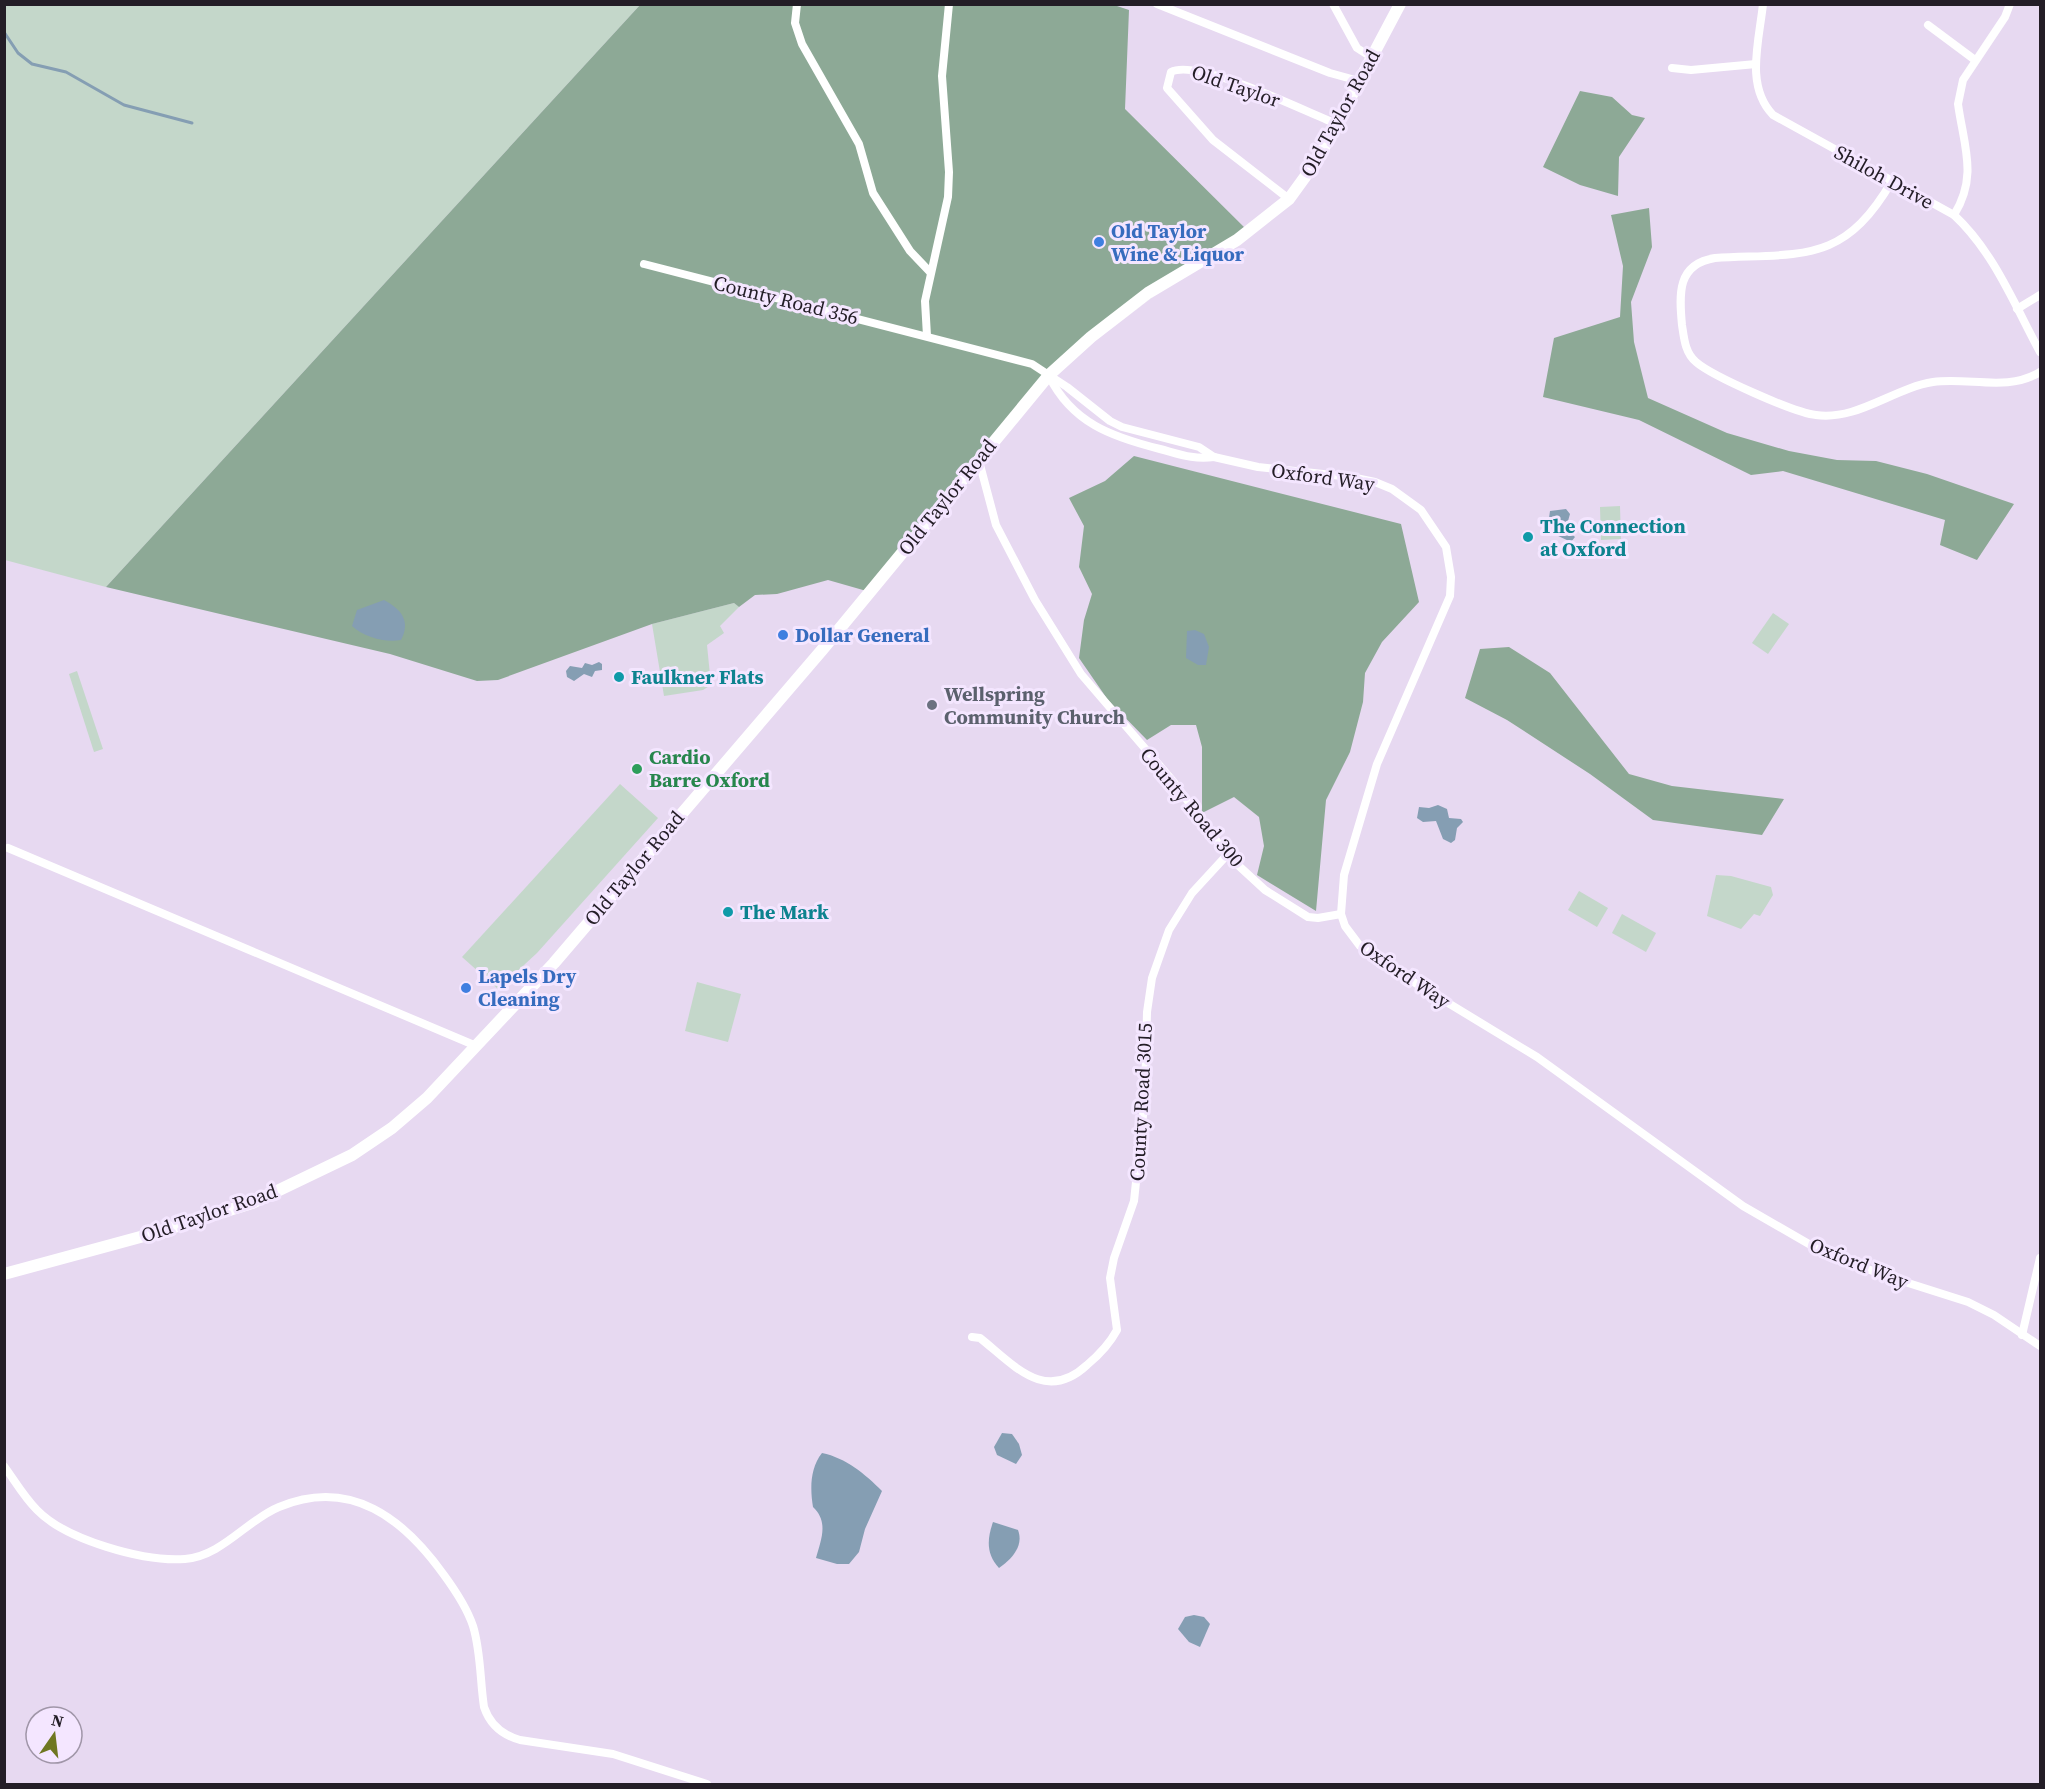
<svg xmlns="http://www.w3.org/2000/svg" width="2045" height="1789" font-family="'Source Serif 4',serif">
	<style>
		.green { fill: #c4d7ca }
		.forest { fill: #8da996 }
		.water { fill: #859eb3 }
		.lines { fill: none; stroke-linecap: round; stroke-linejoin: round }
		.stream { stroke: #859eb3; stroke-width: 3 }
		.street { stroke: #fff; stroke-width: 8 }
		.secondary { stroke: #fff; stroke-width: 12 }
		.shop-dot { fill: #3f7fe0; stroke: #f4e6ff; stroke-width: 2 }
		.culture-dot { fill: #0f9aa8; stroke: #f4e6ff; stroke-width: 2 }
		.worship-dot { fill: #6b7280; stroke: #f4e6ff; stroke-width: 2 }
		.leisure-dot { fill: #2e9e5b; stroke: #f4e6ff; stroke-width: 2 }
		.labels { text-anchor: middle; stroke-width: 6; stroke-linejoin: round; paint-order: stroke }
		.street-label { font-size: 20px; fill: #231d26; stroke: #f4e6ff }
		.shop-label { font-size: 20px; font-weight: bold; fill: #366cbe; stroke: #f4e6ff; text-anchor: start }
		.culture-label { font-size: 20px; font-weight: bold; fill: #0d838f; stroke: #f4e6ff; text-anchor: start }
		.worship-label { font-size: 20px; font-weight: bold; fill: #5b616d; stroke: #f4e6ff; text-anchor: start }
		.leisure-label { font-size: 20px; font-weight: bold; fill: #27864d; stroke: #f4e6ff; text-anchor: start }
	</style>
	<rect width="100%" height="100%" fill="#e7d9f1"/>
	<g class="green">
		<polygon points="4,5 640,5 106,587 5,560"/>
		<polygon points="1620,506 1621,539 1601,540 1600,507"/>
		<polygon points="734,603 739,607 720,626 724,633 707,645 711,685 703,690 664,696 652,624"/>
		<polygon points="1773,613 1789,624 1768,654 1752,643"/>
		<polygon points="77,671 103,749 94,752 69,674"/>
		<polygon points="620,784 658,818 537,953 498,989 462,957"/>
		<polygon points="1716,875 1731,876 1771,887 1773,895 1760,916 1754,914 1741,929 1707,916"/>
		<polygon points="1579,891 1608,908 1597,927 1568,910"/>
		<polygon points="1622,914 1656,933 1646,952 1612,933"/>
		<polygon points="697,982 741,994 728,1042 685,1031"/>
	</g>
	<g class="forest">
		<polygon points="640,5 1114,5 1129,10 1125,109 1249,232 1193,266 1049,375 870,592 828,580 777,594 755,595 739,607 734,603 652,624 498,680 477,681 390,654 106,587"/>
		<polygon points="1580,91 1612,97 1632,115 1645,118 1619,157 1618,196 1580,185 1543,167"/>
		<polygon points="1649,208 1652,247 1631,302 1634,342 1648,398 1727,433 1789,451 1837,460 1876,461 1927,474 2014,504 1977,560 1940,545 1945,520 1783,471 1751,475 1639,420 1543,397 1554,338 1620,317 1623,266 1611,215"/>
		<polygon points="1134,456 1401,524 1419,602 1382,642 1365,673 1363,702 1350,752 1326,800 1316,911 1257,875 1264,846 1259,817 1234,797 1202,813 1202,747 1196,725 1171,725 1147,740 1108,700 1079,658 1084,620 1092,594 1079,567 1084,526 1069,498 1105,481"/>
		<polygon points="1509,647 1550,673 1629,774 1672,786 1784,799 1762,835 1653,820 1590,774 1507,720 1465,698 1480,649"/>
	</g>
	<g class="water">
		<polygon points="1566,509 1570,514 1566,528 1575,537 1571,542 1554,534 1554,522 1549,518 1550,511"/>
		<path d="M 384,600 C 401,609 411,621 401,640 C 385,643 364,637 352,626 L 357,610 Z"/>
		<polygon points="1195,630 1204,634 1209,647 1206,665 1198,665 1186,658 1187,631"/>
		<polygon points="599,662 602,664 602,670 595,671 592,677 584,674 574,681 567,677 566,671 570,666 582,668 585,663 592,665"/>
		<polygon points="1438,805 1447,809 1449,818 1461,819 1463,822 1457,828 1455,840 1451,843 1443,839 1436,821 1423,822 1417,818 1419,807 1429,808"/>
		<polygon points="1002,1433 1012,1434 1019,1444 1022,1455 1016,1464 997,1455 994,1447"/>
		<path d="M 822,1453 C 846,1458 865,1474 882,1491 L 865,1529 L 859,1552 L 849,1564 L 837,1564 L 816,1558 C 821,1540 829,1522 813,1507 C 810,1489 810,1468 822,1453 Z"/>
		<path d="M 993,1522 L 1018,1530 C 1024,1546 1012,1559 999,1568 C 986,1554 987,1539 993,1522 Z"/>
		<polygon points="1194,1615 1204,1617 1210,1624 1200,1647 1189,1642 1178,1629 1185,1617"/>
	</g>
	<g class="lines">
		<polyline class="stream" points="4,32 18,53 32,64 66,72 124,105 192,123"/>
		<g class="street">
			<polyline points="797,4 795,23 802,44 859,144 873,193 910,251 930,272"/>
			<polyline points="1157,4 1330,73 1359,81"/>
			<polyline points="1333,4 1357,48 1371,57"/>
			<path d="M 1763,4 C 1759,42 1745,86 1773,115 L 1954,215 C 1994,252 2015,306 2040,352"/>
			<polyline points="1928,25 1975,60"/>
			<polyline points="1672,68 1691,70 1756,64"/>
			<path d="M 1892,181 C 1843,265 1802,253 1715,258 C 1677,264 1679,294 1682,325 C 1684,338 1685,353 1696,362 C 1712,376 1795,413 1816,415 C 1857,421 1894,388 1933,382 C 1969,377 2008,392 2040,372"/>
			<path d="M 1289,199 L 1213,140 L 1167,88 L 1171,72 C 1198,58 1306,112 1337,124"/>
			<path d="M 1954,215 C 1978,176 1964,147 1958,104 L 1963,80 L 2005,17 L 2010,4"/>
			<polyline points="644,264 1032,364 1067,387 1110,421 1122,427 1199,447 1214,457 1258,467 1351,477 1375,482 1392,489 1421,510 1446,547 1451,577 1450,596 1377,764 1344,875 1341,914 1345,926 1360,946 1407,978 1537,1057 1743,1206 1821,1251 1883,1275 1968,1302 1994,1315 2040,1346"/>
			<polyline points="2017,309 2040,295"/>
			<polyline points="927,336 925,301 948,197 949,172 942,76 949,4"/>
			<path d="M 1049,376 C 1072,423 1112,437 1160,449 C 1179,454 1194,460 1214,457"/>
			<polyline points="979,461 996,525 1035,600 1081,674 1173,781 1227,855 1265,890 1308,917 1318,918 1341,914"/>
			<polyline points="8,848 474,1045"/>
			<polyline points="2022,1335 2040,1258"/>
			<path d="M 972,1337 L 980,1338 C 1014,1365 1045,1404 1087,1365 C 1099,1355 1110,1343 1117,1330 L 1110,1278 L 1114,1258 L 1134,1201 L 1145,1096 L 1147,1012 L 1152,978 L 1169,930 L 1192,893 L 1227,855"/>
			<path d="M 4,1466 C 15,1481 24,1497 37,1510 C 66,1540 144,1562 185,1559 C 222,1556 247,1520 279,1507 C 351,1477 404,1519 444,1575 C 455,1590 467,1608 473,1626 C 481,1652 480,1681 484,1707 C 490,1725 502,1735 520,1740 L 613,1754 L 707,1784"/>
		</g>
		<polyline class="secondary" points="4,1274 155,1233 252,1203 352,1155 392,1128 427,1098 554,963 822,650 1049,375 1091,337 1148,293 1237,240 1289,199 1318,159 1400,4"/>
	</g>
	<g class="shop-dot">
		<circle cx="1099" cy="242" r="6"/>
		<circle cx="783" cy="635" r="6"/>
		<circle cx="466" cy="988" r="6"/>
	</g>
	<g class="culture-dot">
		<circle cx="1528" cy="537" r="6"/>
		<circle cx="619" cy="677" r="6"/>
		<circle cx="728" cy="912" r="6"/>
	</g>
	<circle class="worship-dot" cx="932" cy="705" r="6"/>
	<circle class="leisure-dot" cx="637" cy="769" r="6"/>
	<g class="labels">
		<g class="street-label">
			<text transform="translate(1236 86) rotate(19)" y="7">Old Taylor</text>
			<text transform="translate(1340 113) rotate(-61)" y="7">Old Taylor Road</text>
			<text transform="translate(1884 177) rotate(29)" y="7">Shiloh Drive</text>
			<text transform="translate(786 300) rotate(14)" y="7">County Road 356</text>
			<text transform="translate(1323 477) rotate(8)" y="7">Oxford Way</text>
			<text transform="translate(947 497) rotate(-51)" y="7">Old Taylor Road</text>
			<text transform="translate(1192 807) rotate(50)" y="7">County Road 300</text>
			<text transform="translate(634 868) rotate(-50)" y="7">Old Taylor Road</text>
			<text transform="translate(1405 974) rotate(34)" y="7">Oxford Way</text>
			<text transform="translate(1141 1102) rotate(-87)" y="7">County Road 3015</text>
			<text transform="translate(209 1213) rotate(-19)" y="7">Old Taylor Road</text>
			<text transform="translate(1859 1263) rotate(22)" y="7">Oxford Way</text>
		</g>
		<g class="shop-label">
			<text x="1111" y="238">Old Taylor<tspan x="1111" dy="23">Wine &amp; Liquor</tspan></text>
			<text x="795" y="642">Dollar General</text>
			<text x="478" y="983">Lapels Dry<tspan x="478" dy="23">Cleaning</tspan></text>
		</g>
		<g class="culture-label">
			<text x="1540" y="533">The Connection<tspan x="1540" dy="23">at Oxford</tspan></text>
			<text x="631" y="684">Faulkner Flats</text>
			<text x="740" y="919">The Mark</text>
		</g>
		<g class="worship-label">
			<text x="944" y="701">Wellspring<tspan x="944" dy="23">Community Church</tspan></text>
		</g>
		<g class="leisure-label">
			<text x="649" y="764">Cardio<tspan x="649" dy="23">Barre Oxford</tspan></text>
		</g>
	</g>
	<rect width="2045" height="1789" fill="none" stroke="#231d26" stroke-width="12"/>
	<g transform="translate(54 1735) rotate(14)"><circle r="28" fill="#f4e6ff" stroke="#a096a8" stroke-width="1.5"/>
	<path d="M0-4.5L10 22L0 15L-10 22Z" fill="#6f7721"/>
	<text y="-9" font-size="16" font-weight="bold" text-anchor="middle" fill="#231d26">N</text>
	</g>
</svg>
